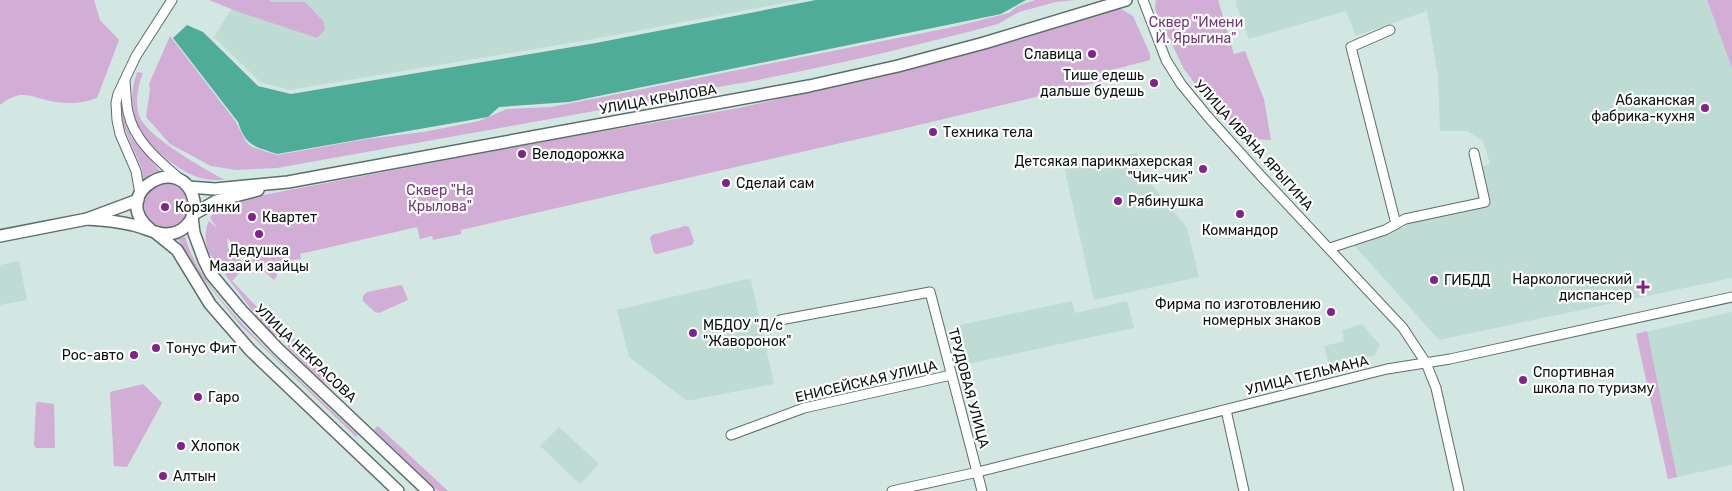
<svg xmlns="http://www.w3.org/2000/svg" width="1732" height="491" font-family="Rubik,sans-serif">
	<style>
		.built { fill: #bedcd4 }
		.green { fill: #d2aed6 }
		.water { fill: #4eac98 }
		.lines { fill: none; stroke-linecap: round; stroke-linejoin: round }
		.minor-casing { stroke: #5c6e69; stroke-width: 11 }
		.major-casing { stroke: #5c6e69; stroke-width: 14 }
		.minor { stroke: #fff; stroke-width: 9 }
		.major { stroke: #fff; stroke-width: 11 }
		.poi-dot { fill: #82228d; stroke: #fff; stroke-width: 2 }
		.labels { text-anchor: middle; stroke-width: 4.5; stroke-linejoin: round; paint-order: stroke }
		.park-label { font-size: 14px; fill: #723779; stroke: #fff }
		.poi-label { font-size: 14px; fill: #0a1210; stroke: #fff; text-anchor: start }
		.street-label { font-size: 14px; fill: #0a1210; stroke: #fff }
	</style>
	<rect width="100%" height="100%" fill="#d2e7e2"/>
	<g class="built">
		<polygon points="237,0 800,0 594,39 290,90 260,82 214,37"/>
		<polygon points="1237,0 1707,0 1732,68 1732,278 1439,340 1352,243 1406,227 1406,222 1491,204 1482,166 1490,164 1483,141 1467,131 1440,131 1438,77 1427,11 1356,36 1346,11 1249,39 1236,4"/>
		<polygon points="1137,153 1143,174 1187,228 1199,277 1094,300 1064,167"/>
		<polygon points="19,261 27,300 0,305 0,265"/>
		<polygon points="747,279 751,280 774,384 687,401 629,357 617,310"/>
		<polygon points="1072,301 1075,313 1127,301 1134,328 968,364 960,325"/>
		<polygon points="1732,312 1732,465 1668,479 1636,334"/>
		<polygon points="1362,324 1380,345 1374,356 1329,365 1324,346 1344,341 1342,330"/>
		<polygon points="559,427 599,464 580,484 540,446"/>
	</g>
	<g class="green">
		<path d="M 0,0 L 94,0 L 100,20 L 119,40 L 97,98 C 83,103 71,104 55,102 C 32,98 22,87 0,105 Z"/>
		<polygon points="209,0 269,0 271,2 305,2 323,21 325,30 317,38 236,11"/>
		<path d="M 1035,0 L 1075,0 L 1056,2 L 1019,12 L 998,24 C 923,44 848,62 772,77 C 729,86 686,91 645,102 L 277,168 L 236,170 L 211,166 L 170,144 L 146,117 L 150,89 L 149,84 L 170,36 L 236,122 L 246,142 L 252,147 L 277,155 L 367,139 L 423,132 L 479,121 L 507,109 L 550,107 L 572,103 L 953,27 L 1009,13 L 1018,6 Z"/>
		<polygon points="1156,0 1218,0 1234,54 1245,51 1264,99 1271,140 1240,138 1211,105 1184,69 1158,16 1155,9"/>
		<polygon points="1707,0 1732,0 1732,68"/>
		<path d="M 1119,8 L 1133,16 L 1150,54 L 1150,60 L 1100,73 L 1102,81 L 902,129 L 461,230 L 461,234 L 433,240 L 432,236 L 420,239 L 417,227 L 300,254 L 301,259 C 294,260 280,261 278,268 C 277,273 278,275 274,280 L 258,266 L 258,264 L 254,264 L 227,238 L 228,248 L 249,268 L 246,271 L 243,269 L 232,281 L 278,329 L 282,326 L 284,328 L 284,333 L 281,336 L 273,335 L 257,317 L 209,253 C 205,241 204,232 209,221 L 217,228 L 210,218 L 217,207 L 226,202 L 558,139 L 739,108 L 881,76 Z"/>
		<path d="M 137,72 L 143,73 C 138,86 135,101 139,115 C 145,136 205,169 225,180 C 200,181 188,175 168,160 C 138,136 124,111 137,72 Z"/>
		<polygon points="121,104 123,104 127,127 132,138 160,171 150,174 143,179 142,169 123,125"/>
		<circle cx="166" cy="206" r="23"/>
		<polygon points="685,226 689,227 694,241 692,245 657,254 654,253 650,238 652,235"/>
		<path d="M 185,236 C 196,280 244,326 275,357 C 302,383 330,409 358,435 L 356,437 L 240,325 L 201,276 L 178,239 Z"/>
		<polygon points="402,285 408,300 379,313 375,312 363,301 363,296 367,292"/>
		<polygon points="1647,331 1677,477 1668,479 1636,334"/>
		<polygon points="292,338 297,340 296,346 327,376 333,376 348,388 344,391 339,386 336,389 322,381 288,348 287,342"/>
		<polygon points="143,384 162,403 127,467 114,466 110,392"/>
		<polygon points="39,402 54,404 55,448 36,448 34,445 36,403"/>
		<polygon points="378,426 448,491 438,491 374,430"/>
	</g>
	<path class="water" d="M 816,0 L 1026,0 L 1001,14 L 569,102 L 499,107 L 488,117 L 277,154 C 255,146 246,147 238,122 L 173,38 L 187,25 L 203,32 L 258,86 L 291,94 L 596,43 Z"/>
	<g class="lines">
		<defs>
			<g id="minor">
				<polyline points="1143,0 1166,60 1181,84 1209,118 1261,176 1403,328 1426,363 1436,388 1459,491"/>
				<path d="M 125,81 C 126,91 126,103 128,112 C 134,141 159,161 180,179"/>
				<polyline points="140,194 136,171 120,134 117,120 116,103 118,94 136,56 172,0"/>
				<polyline points="1396,224 1405,219 1485,202 1474,153"/>
				<polyline points="1330,248 1385,230 1396,224 1351,47 1390,30"/>
				<polyline points="780,320 930,292 982,491"/>
				<polyline points="1226,410 1244,491"/>
				<polyline points="731,435 804,408 951,375"/>
				<polyline points="892,491 978,472 1387,369 1450,359 1732,297"/>
			</g>
			<g id="major">
				<polyline points="188,187 215,189 288,182 809,86 898,66 984,43 1126,0"/>
				<polyline points="194,214 216,201 258,190"/>
				<polyline points="192,217 194,233 204,260 211,274 241,310 278,349 428,491"/>
				<path d="M 87,219 C 103,220 117,221 133,225 C 143,227 155,234 166,234 C 174,234 181,231 186,226 C 193,219 196,210 194,201 C 184,149 105,193 151,230"/>
				<polyline points="156,233 177,250 210,304 250,350 398,491"/>
				<polyline points="0,236 87,219 138,200"/>
			</g>
		</defs>
		<use href="#minor" class="minor-casing"/>
		<use href="#major" class="major-casing"/>
		<use href="#minor" class="minor"/>
		<use href="#major" class="major"/>
	</g>
	<g class="poi-dot">
		<circle cx="1092" cy="54" r="5"/>
		<circle cx="1154" cy="83" r="5"/>
		<circle cx="1705" cy="108" r="5"/>
		<circle cx="933" cy="132" r="5"/>
		<circle cx="522" cy="154" r="5"/>
		<circle cx="1203" cy="169" r="5"/>
		<circle cx="726" cy="183" r="5"/>
		<circle cx="1118" cy="201" r="5"/>
		<circle cx="165" cy="207" r="5"/>
		<circle cx="1240" cy="214" r="5"/>
		<circle cx="252" cy="217" r="5"/>
		<circle cx="259" cy="234" r="5"/>
		<circle cx="1434" cy="280" r="5"/>
		<path d="M1640.5 279.5h5v5h5v5h-5v5h-5v-5h-5v-5h5z"/>
		<circle cx="1331" cy="312" r="5"/>
		<circle cx="693" cy="333" r="5"/>
		<circle cx="156" cy="348" r="5"/>
		<circle cx="134" cy="355" r="5"/>
		<circle cx="1523" cy="380" r="5"/>
		<circle cx="198" cy="397" r="5"/>
		<circle cx="181" cy="446" r="5"/>
		<circle cx="163" cy="476" r="5"/>
	</g>
	<g class="labels">
		<g class="park-label">
			<text x="1196" y="27">Сквер "Имени<tspan x="1196" dy="16">И. Ярыгина"</tspan></text>
			<text x="440" y="195">Сквер "На<tspan x="440" dy="16">Крылова"</tspan></text>
		</g>
		<g class="poi-label">
			<text x="1082" y="59" text-anchor="end">Славица</text>
			<text x="1144" y="80" text-anchor="end">Тише едешь<tspan x="1144" dy="16">дальше будешь</tspan></text>
			<text x="1695" y="105" text-anchor="end">Абаканская<tspan x="1695" dy="16">фабрика-кухня</tspan></text>
			<text x="943" y="137">Техника тела</text>
			<text x="532" y="159">Велодорожка</text>
			<text x="1193" y="166" text-anchor="end">Детсякая парикмахерская<tspan x="1193" dy="16">"Чик-чик"</tspan></text>
			<text x="736" y="188">Сделай сам</text>
			<text x="1128" y="206">Рябинушка</text>
			<text x="175" y="212">Корзинки</text>
			<text x="262" y="222">Квартет</text>
			<text x="1240" y="235" text-anchor="middle">Коммандор</text>
			<text x="259" y="255" text-anchor="middle">Дедушка<tspan x="259" dy="16">Мазай и зайцы</tspan></text>
			<text x="1632" y="284" text-anchor="end">Наркологический<tspan x="1632" dy="16">диспансер</tspan></text>
			<text x="1444" y="285">ГИБДД</text>
			<text x="1321" y="309" text-anchor="end">Фирма по изготовлению<tspan x="1321" dy="16">номерных знаков</tspan></text>
			<text x="703" y="330">МБДОУ "Д/с<tspan x="703" dy="16">"Жаворонок"</tspan></text>
			<text x="166" y="353">Тонус Фит</text>
			<text x="124" y="360" text-anchor="end">Рос-авто</text>
			<text x="1533" y="377">Спортивная<tspan x="1533" dy="16">школа по туризму</tspan></text>
			<text x="208" y="402">Гаро</text>
			<text x="191" y="451">Хлопок</text>
			<text x="173" y="481">Алтын</text>
		</g>
		<g class="street-label">
			<text transform="translate(658 99) rotate(-10)" y="5">УЛИЦА КРЫЛОВА</text>
			<text transform="translate(1254 145) rotate(48)" y="5">УЛИЦА ИВАНА ЯРЫГИНА</text>
			<text transform="translate(306 353) rotate(44)" y="5">УЛИЦА НЕКРАСОВА</text>
			<text transform="translate(1307 375) rotate(-14)" y="5">УЛИЦА ТЕЛЬМАНА</text>
			<text transform="translate(866 381) rotate(-13)" y="5">ЕНИСЕЙСКАЯ УЛИЦА</text>
			<text transform="translate(969 388) rotate(75)" y="5">ТРУДОВАЯ УЛИЦА</text>
		</g>
	</g>
</svg>
